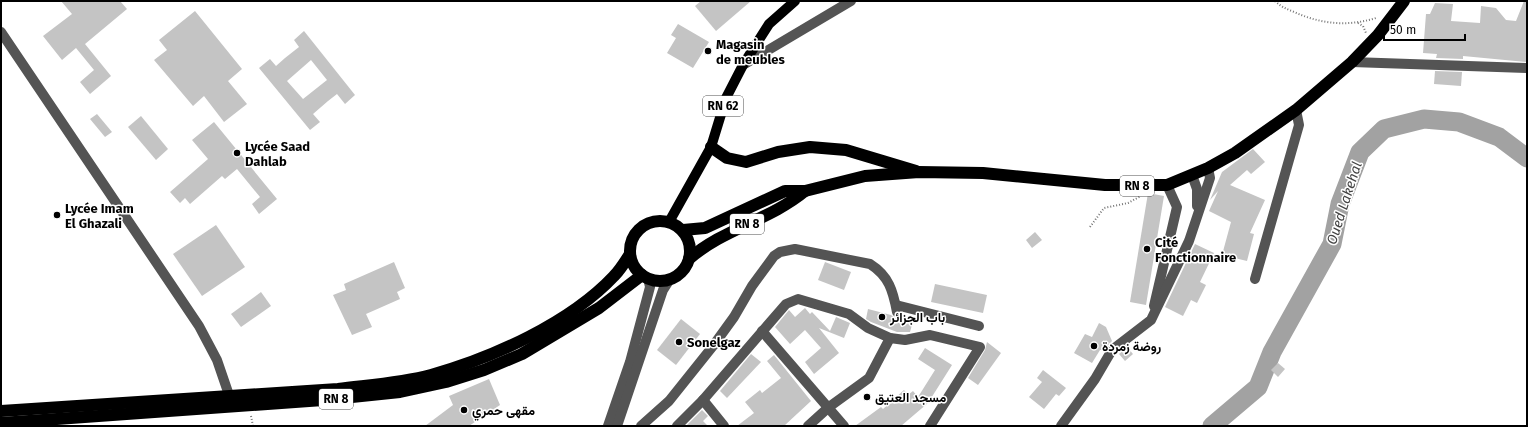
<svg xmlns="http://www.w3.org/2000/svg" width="1528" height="427" font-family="'Fira Sans',Vazirmatn,sans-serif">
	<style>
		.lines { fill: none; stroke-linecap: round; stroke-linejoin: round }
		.river { stroke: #a2a2a2; stroke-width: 19 }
		.building { fill: #c4c4c4; fill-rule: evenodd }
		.path { stroke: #767676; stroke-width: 2; stroke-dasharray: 1 2; stroke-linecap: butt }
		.minor { stroke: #545454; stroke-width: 10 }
		.major { stroke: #000; stroke-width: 10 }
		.highway { stroke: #000; stroke-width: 12 }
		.poi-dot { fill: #000; stroke: #fff; stroke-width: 1.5 }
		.labels { text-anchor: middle; stroke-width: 3; stroke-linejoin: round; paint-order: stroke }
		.shield { fill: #fff; stroke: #4c4c4c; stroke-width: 1 }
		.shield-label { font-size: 12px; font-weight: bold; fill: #000 }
		.poi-label { font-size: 13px; font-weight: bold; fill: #000; stroke: #fff; text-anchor: start }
		.water-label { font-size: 14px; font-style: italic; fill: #434343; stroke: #fff }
	</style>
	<rect width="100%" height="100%" fill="#fff"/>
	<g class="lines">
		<polyline class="river" points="1212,426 1258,387 1272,352 1332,244 1340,204 1360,152 1384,129 1424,119 1459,122 1499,137 1527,158"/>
	</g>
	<g class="building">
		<polygon points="61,1 120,1 127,9 85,44 111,76 90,94 80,82 94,70 76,48 62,60 43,36 72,14"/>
		<polygon points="701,1 751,1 716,31 695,6"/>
		<polygon points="1524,1 1527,1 1527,62 1463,56 1463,59 1436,58 1437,54 1423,53 1426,14 1430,14 1435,3 1453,4 1451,21 1480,23 1481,6 1496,8 1506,20 1516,21"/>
		<polygon points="195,11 242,69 228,81 247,104 224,122 204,96 193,106 154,60 167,50 159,40"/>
		<polygon points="678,24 709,42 693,68 667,53 676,38 671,35"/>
		<path d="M 304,31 L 355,95 L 345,104 L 337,94 L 328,101 L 313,114 L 320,122 L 310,130 L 259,68 L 270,59 L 276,66 L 285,58 L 299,47 L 294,40 ZM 311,60 L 327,80 L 303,99 L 287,81 Z"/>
		<polygon points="1435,71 1462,72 1461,86 1434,84"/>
		<polygon points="97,114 112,132 105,137 90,119"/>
		<polygon points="141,116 168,149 156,160 128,127"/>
		<polygon points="214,122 277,199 259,214 252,204 260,197 237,169 225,179 222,176 190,204 185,198 180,203 170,192 208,159 192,140"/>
		<polygon points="1253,149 1265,162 1251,174 1247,170 1230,185 1265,200 1250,233 1254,234 1247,261 1222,255 1231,222 1209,211 1218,191 1210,200 1222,172"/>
		<polygon points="1148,193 1164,196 1146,305 1130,302"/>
		<polygon points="216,225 245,267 202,296 173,254"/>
		<polygon points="1035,232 1042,240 1032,248 1026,240"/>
		<polygon points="1195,244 1214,253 1200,282 1206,285 1197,303 1191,300 1183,316 1165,307"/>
		<polygon points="394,262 405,288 397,292 400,299 366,314 372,327 352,335 333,295 346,290 344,284"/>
		<polygon points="825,262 851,272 844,290 818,280"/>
		<polygon points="935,284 987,295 983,313 931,302"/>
		<polygon points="261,292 271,306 241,327 231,314"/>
		<polygon points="805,308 810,314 812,312 830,331 836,317 850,323 844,338 819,328 839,353 814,374 805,362 821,348 805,330 790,344 775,327 789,310 795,317"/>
		<polygon points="868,309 891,315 895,318 901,317 913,321 910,332 897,332 871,322 866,319"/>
		<polygon points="681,319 700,334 676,365 657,350"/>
		<polygon points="1099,323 1106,327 1112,341 1104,350 1100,350 1092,363 1074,353 1085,334 1092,337"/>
		<polygon points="987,342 1001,353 978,385 968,378 985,350"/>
		<polygon points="1127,347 1133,354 1125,361 1119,354"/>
		<polygon points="925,348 952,365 928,403 901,426 855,426 881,407 883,409 904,390 908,395 913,391 918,397 935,370 918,359"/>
		<polygon points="751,354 761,362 727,398 720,391"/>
		<polygon points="774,355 811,401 784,426 737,426 754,413 745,402 760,390 762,393 781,378 767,361"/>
		<polygon points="1278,363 1285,369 1278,377 1271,370"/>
		<polygon points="1043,370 1066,388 1059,396 1056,394 1044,409 1029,397 1042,382 1037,378"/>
		<polygon points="489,379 500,405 497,407 469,426 425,426 453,405 449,396"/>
		<polygon points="702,410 708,416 703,421 708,426 686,426"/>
	</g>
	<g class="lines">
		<g class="path">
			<path d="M 1275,1 C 1281,7 1287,9 1294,12 C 1321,24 1347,27 1376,18"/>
			<polyline points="1358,23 1363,26 1366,33"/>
			<polyline points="1090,227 1104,208 1128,203 1141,196"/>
			<polyline points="251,416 253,426"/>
		</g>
		<g class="minor">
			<polyline points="1,32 199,326 217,360 229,395"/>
			<polyline points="1352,62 1527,68"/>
			<polyline points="743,65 851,1"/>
			<polyline points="1192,175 1197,189 1197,206"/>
			<polyline points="1255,279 1299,125 1296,110"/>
			<polyline points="896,305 979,326"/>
			<polyline points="1154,306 1177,207 1167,185"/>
			<polyline points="762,331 844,426"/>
			<polyline points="703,400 724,426"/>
			<polyline points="608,426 630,362 650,287 648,278"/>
			<polyline points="617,426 663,290 670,279"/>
			<path d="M 641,426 L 669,401 L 713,346 L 734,317 L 752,286 L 774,256 L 780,252 L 795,249 L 870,264 C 889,276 893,291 897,312"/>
			<polyline points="677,426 703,400 786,304 798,299 849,314 868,328 890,338 905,340 930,335 980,347 930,426"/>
			<polyline points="808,426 829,407 869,378 890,338"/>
			<polyline points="1061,426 1095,379 1112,350 1151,320 1189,241 1210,178 1208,168"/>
		</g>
		<polyline class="major" points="669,222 711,147 726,98 743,65 769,24 795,1"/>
		<g class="highway">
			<polyline points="711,147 727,158 746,162 778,152 810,147 846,150 916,171"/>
			<circle cx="660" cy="251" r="30"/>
			<polyline points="683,230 705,228 785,191 805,191 865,176 919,172 983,173 1105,185 1167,185 1208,168 1235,153 1296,110 1352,62 1378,35 1404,1"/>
			<path d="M 689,259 C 723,229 770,220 805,191"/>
			<path d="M 1,411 L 338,389 C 369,385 401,383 431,375 C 492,358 570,323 614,276 C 620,270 625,262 630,254"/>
			<polyline points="1,423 323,400 400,392 446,382 484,370 522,354 599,308 642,275"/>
		</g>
	</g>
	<g class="poi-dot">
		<circle cx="708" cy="51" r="4"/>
		<circle cx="237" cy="153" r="4"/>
		<circle cx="57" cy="215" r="4"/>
		<circle cx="1147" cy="249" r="4"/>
		<circle cx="882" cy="317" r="4"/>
		<circle cx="679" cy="342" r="4"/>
		<circle cx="1094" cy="346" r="4"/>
		<circle cx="867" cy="397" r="4"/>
		<circle cx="464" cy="410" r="4"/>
	</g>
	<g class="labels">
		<g class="shield">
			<rect x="703" y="96" width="40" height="20" rx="3"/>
			<rect x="1120" y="176" width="34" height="20" rx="3"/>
			<rect x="730" y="214" width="34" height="20" rx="3"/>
			<rect x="319" y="389" width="34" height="20" rx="3"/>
		</g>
		<g class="shield-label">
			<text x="723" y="110">RN 62</text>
			<text x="1137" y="190">RN 8</text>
			<text x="747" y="228">RN 8</text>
			<text x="336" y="403">RN 8</text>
		</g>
		<g class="poi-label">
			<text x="716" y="49">Magasin<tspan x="716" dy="15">de meubles</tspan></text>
			<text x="245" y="151">Lycée Saad<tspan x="245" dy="15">Dahlab</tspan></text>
			<text x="65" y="213">Lycée Imam<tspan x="65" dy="15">El Ghazali</tspan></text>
			<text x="1155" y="247">Cité<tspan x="1155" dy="15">Fonctionnaire</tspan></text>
			<text x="890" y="322">باب الجزائر</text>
			<text x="687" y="347">Sonelgaz</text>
			<text x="1102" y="351">روضة زمردة</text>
			<text x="875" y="402">مسجد العتيق</text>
			<text x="472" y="415">مقهى حمري</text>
		</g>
		<g class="water-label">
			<text transform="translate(1344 203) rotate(-72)" y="5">Oued Lakehal</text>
		</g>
	</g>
	<rect width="1528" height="427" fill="none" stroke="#000000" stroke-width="4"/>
	<path d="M1384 34v6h81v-6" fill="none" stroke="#000000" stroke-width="2"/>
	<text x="1390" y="34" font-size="12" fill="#000000" stroke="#ffffff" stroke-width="3" paint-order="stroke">50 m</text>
</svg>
